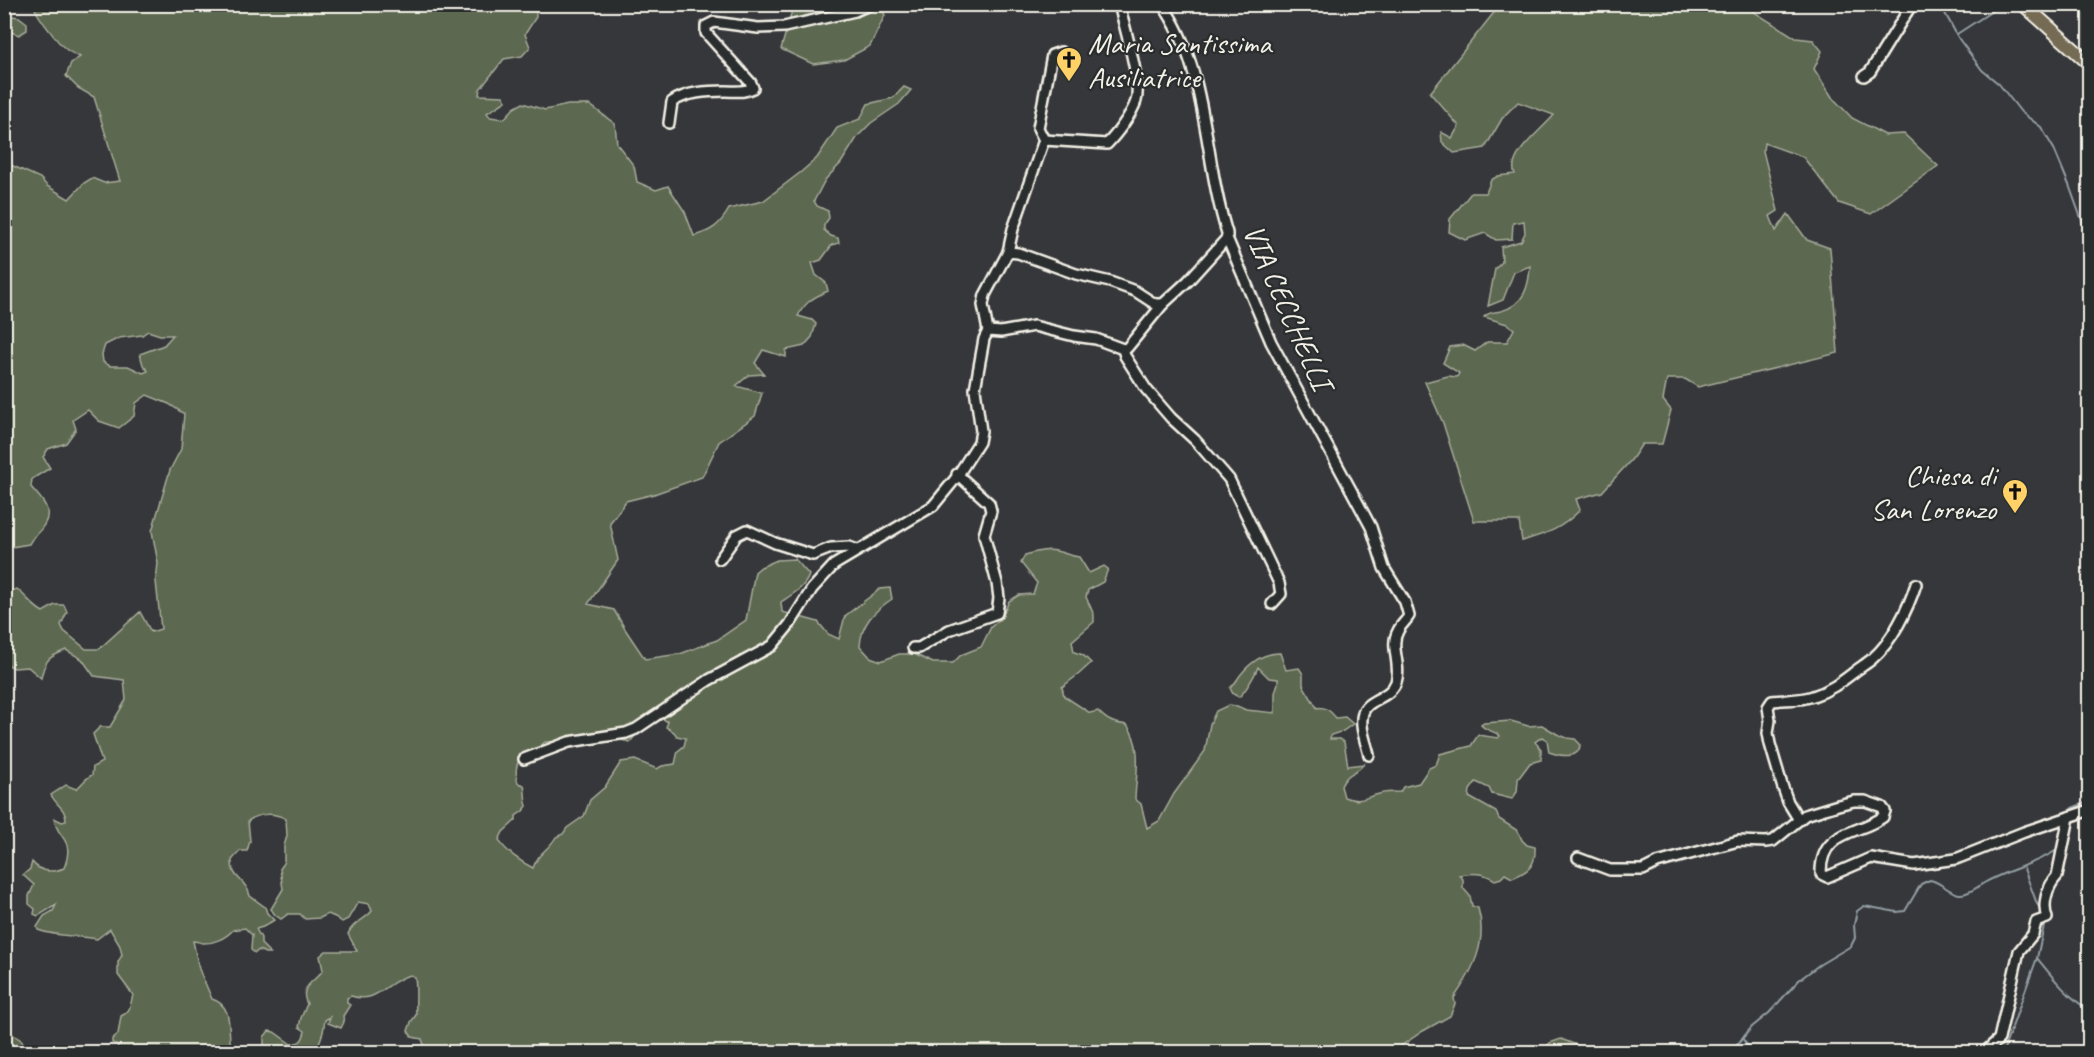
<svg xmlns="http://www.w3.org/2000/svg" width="2094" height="1057" font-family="Caveat,sans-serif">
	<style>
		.green { fill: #5c684f; stroke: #a8ac9c; stroke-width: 1.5; fill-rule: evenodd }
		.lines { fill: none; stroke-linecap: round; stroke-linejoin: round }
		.stream { stroke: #939ea4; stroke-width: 2 }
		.minor-casing { stroke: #f4f1e8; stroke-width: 14 }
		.major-casing { stroke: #f4f1e8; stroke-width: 16 }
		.minor { stroke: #2a2d2e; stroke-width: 9 }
		.major { stroke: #746b52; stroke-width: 12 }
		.labels { text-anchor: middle; stroke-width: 4.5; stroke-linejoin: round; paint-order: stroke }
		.poi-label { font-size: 30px; fill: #f4f1e8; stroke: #2a2d2e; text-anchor: start }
		.street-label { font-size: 30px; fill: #f4f1e8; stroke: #2a2d2e }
	</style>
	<rect width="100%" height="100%" fill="#36373a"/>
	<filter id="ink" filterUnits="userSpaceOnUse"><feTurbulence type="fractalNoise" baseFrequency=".0167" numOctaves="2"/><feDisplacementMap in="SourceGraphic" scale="12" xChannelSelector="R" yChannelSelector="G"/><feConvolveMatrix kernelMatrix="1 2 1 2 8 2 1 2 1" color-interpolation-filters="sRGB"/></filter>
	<g filter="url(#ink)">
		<g class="green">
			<polygon points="4,5 12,16 19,17 27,23 27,30 19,35 5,30"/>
			<path d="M 34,5 L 536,5 L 536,17 L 525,34 L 530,47 L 522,56 L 504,59 L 480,89 L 479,95 L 503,96 L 506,101 L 487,113 L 490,117 L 504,119 L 514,108 L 523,103 L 545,110 L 568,105 L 590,105 L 615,124 L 617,144 L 634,166 L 637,182 L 656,190 L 668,186 L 685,212 L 694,236 C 712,231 720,225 729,209 L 763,201 L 801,172 L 817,158 L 837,128 L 860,119 L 868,104 L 893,98 L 904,87 L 911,90 L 899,104 L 871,123 L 858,136 L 841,163 L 825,180 L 814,201 L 817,206 L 828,211 L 829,218 L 824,225 L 824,230 L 831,236 L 838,238 L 839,243 L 832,245 L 821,260 L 812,263 L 816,275 L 826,283 L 828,291 C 814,297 805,302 798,316 L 812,320 L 816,324 L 812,337 L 804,346 L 786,350 L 786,357 L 763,350 L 755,363 L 764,374 L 749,375 L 736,386 L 762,393 L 755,416 L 719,442 L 702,477 L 654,494 L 626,501 L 610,523 L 618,560 L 588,604 L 614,610 L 625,629 L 645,659 L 680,654 L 717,640 L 746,620 L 755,572 L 761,567 L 777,560 L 795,559 L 809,575 C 805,588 791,595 781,602 L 782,612 L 818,622 L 828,634 L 839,639 L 845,616 L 880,589 L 890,588 L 892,599 C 874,611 861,624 860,646 L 870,657 L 881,661 L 899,654 L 914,654 L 933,663 L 953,663 L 961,655 L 981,647 L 991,627 L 1002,617 L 1009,601 L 1019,595 L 1033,594 L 1037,583 L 1021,563 L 1025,555 C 1036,552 1049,548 1060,552 C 1067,554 1071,556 1079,557 L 1089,573 L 1104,566 L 1108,569 L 1103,582 L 1088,590 L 1086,597 L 1094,615 L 1094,622 L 1072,641 L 1074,652 L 1083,655 L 1091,663 L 1079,674 L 1062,687 L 1064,696 L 1090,713 L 1098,711 C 1107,721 1113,723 1127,725 C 1143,747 1136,773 1135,799 L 1141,804 L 1147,828 L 1159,821 L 1174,794 L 1205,751 L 1210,724 L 1216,711 L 1229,705 L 1237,706 L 1246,710 L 1275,713 L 1275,693 L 1278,683 L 1278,679 L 1269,678 L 1258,667 C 1255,675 1245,692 1239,697 L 1233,694 L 1230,688 C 1237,683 1237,678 1242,673 C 1252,661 1264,653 1280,653 L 1286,670 L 1299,668 L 1303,674 L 1303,685 L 1317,708 C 1326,706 1331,712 1336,718 L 1345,717 L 1353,724 L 1343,731 L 1331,735 L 1330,739 L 1340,739 L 1344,742 L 1348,766 L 1364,764 C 1355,775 1348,771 1341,786 L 1344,797 C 1362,803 1362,798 1379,794 C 1385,792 1393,792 1400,792 L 1403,787 L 1419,783 L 1429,768 L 1436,765 L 1440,754 L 1471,746 L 1478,735 L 1498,738 L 1500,736 C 1495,731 1486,731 1481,725 L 1484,723 L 1511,721 L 1528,726 L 1542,725 L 1557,734 L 1567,738 L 1575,739 L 1580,744 C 1580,760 1560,756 1549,752 L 1547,740 L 1542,737 L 1535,742 L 1541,749 L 1541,760 L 1530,763 L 1518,779 L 1517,792 L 1512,799 L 1492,794 L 1489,788 L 1476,782 L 1470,790 L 1469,797 L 1496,812 L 1499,819 L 1518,831 L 1522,840 L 1527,845 L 1535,847 C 1536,866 1529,871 1512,878 L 1505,874 L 1501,878 L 1495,880 C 1485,873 1471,872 1459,875 L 1463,879 L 1463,888 L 1470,896 L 1472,906 L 1478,908 C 1488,942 1473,971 1454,998 L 1455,1004 L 1450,1016 L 1423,1031 L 1392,1052 L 420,1052 L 424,1045 L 422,1039 L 412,1037 L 408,1031 L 411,1022 L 416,1015 C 415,1003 417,989 415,978 L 411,975 C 388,979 378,1005 351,996 L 347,998 L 347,1003 L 350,1005 L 343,1016 L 344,1022 L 341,1028 L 328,1023 L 330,1017 L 325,1020 L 323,1032 L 316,1052 C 300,1052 274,1057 264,1045 L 264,1037 L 269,1031 L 274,1032 L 291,1044 C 301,1043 303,1040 305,1031 L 299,1027 L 301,1018 L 307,1004 C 298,986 315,982 323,970 L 320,956 L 326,951 L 357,951 L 348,934 C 353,922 364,921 372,911 L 369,904 L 358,902 L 348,919 L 342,922 L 335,917 L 328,914 L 320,918 L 305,919 L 300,914 L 288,914 L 281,919 L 275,915 L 271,909 L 283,889 L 280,869 L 284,863 L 284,846 L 287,836 L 286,819 C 274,812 259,813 248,821 L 250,841 L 247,851 L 240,851 L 232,860 C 231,880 246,878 250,896 L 265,907 L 267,913 L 274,920 L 263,927 L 256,929 L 261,938 L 261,944 L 270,953 L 265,953 L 259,950 L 255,953 L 251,950 L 252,935 L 245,928 L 233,930 C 226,938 213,944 202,943 C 199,942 196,941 193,941 L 199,969 L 212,999 C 236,1006 226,1034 232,1052 L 116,1052 L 118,1045 L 112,1043 L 112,1039 L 118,1034 L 121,1016 C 131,1012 130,1005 133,995 L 118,975 L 118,962 L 122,955 L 120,946 L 110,929 L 97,939 C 77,935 57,937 38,930 L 37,927 L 44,916 L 53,911 L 56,905 L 38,916 L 34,914 L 35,909 L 29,904 L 29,896 L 34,885 L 23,875 L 30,869 L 32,862 C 41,873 52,873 64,868 C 76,837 56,839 54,818 L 62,822 L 66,821 C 66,808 56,805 51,795 L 66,785 L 76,789 C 82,785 85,778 92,775 L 93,767 L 102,762 L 93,734 L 100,727 L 110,727 L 126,700 L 124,680 L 94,676 L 82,659 L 66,650 C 49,657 45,659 41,678 L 28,667 L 14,668 L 7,664 L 6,675 L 5,677 L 6,592 L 17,589 C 27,597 32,606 43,612 L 55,605 L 64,605 L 67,612 L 61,625 L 64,631 L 86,649 L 99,649 L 140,612 L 151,632 L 161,629 L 156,581 L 158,563 L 152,531 L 170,470 L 181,449 L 184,414 L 169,404 L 147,395 L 136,403 L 134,416 L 119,428 L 99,421 L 88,410 L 73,420 L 76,429 L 66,443 L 48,449 L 43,457 L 50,468 L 32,479 L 31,487 C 40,498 54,509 44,525 C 40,532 33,536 29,544 L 5,548 L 4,162 L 40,178 L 47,186 L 69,199 L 84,183 L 92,178 L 104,183 L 120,181 L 94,97 L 78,88 L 66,76 L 71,63 L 80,57 C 76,55 71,53 67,50 C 59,44 35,14 34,5 ZM 148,331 L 160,335 L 173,335 L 164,345 L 140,354 L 143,365 L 148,371 L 143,373 L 128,366 L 110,366 L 103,362 L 102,354 L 105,345 L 119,338 L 142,335 ZM 654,713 L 668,722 L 666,727 L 674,732 L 677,736 L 686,738 L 684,746 L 678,751 L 675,764 L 662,766 L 657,769 L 635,760 L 621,762 L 605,787 L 590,800 L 584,816 L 567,828 L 563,834 L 556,837 C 548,851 539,851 533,868 C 521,862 505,851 499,840 L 503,832 L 516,820 L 516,816 L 523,811 L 527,806 C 524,798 526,793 524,785 L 518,783 C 515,774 515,761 524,756 C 528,754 530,755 534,752 C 538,750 541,745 545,742 L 616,739 L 630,742 Z"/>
			<polygon points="791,5 879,5 885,15 870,46 844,60 813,64 781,49 793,7"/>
			<path d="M 1500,5 L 1743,5 L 1796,38 L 1813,40 L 1822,51 L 1814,69 L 1832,97 L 1852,118 L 1885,135 L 1904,134 L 1938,166 L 1871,214 L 1839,203 L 1803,157 L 1764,143 L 1763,151 L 1778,211 L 1770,216 L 1776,231 L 1788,214 L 1807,240 L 1830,248 L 1838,353 L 1698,387 L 1685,379 L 1667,379 L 1663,400 L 1671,410 L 1662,444 L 1642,444 L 1632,459 L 1602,492 L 1576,499 L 1580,510 C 1560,530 1548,533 1522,541 L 1519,521 L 1474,521 L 1443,423 L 1425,382 L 1448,376 L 1457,377 L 1459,373 L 1443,363 L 1450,347 L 1463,345 L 1475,351 L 1487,342 L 1507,342 L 1514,329 L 1507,324 L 1484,317 C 1490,311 1494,313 1501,311 C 1524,305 1529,287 1530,266 L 1514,272 L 1503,300 L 1488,306 L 1495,269 L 1502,262 L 1501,247 L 1521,241 L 1525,233 L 1524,221 L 1513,223 L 1512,239 L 1496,240 L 1485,233 L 1465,240 L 1449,232 L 1450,219 L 1471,193 L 1486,193 L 1491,180 L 1498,176 L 1515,174 C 1506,156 1543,129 1554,115 L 1518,102 L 1503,117 L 1485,148 L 1454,153 L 1442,142 L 1441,132 L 1452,138 L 1459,126 L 1430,93 Z"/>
			<polygon points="5,1029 21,1040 30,1052 5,1052"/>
			<polygon points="1561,1039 1594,1052 1541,1052 1550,1043"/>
		</g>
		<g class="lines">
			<g class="stream">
				<polyline points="1940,4 1959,39 1982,70 1999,84 2021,112 2041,127 2054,149 2069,185 2090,243"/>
				<polyline points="1957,34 2003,4"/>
				<polyline points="2067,815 2072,808 2090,801"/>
				<polyline points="2023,866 2037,904 2041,910"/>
				<path d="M 2037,958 C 2054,979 2068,997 2090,1011"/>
				<polyline points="1742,1038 1752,1052"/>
				<path d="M 1731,1052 L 1752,1027 L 1769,1013 L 1799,980 L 1819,965 L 1851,946 L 1855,938 L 1854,925 L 1857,911 L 1864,906 L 1897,912 L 1905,911 L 1921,884 L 1930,880 C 1941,882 1948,892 1959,894 C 1968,895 1977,887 1984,883 C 2008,869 2034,865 2057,850 L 2059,846"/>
				<polyline points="2003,1052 2037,958 2045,921"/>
			</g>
			<defs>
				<g id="minor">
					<path d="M 1162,4 C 1209,70 1203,158 1227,233 L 1227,238 L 1271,342 L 1371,527 L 1384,568 L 1405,602 L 1409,616 C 1406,621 1400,626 1398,631 C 1389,646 1402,665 1396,682 C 1390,699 1366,699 1363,713 C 1359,726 1366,742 1369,755"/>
					<polyline points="1864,76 1870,72 1912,4"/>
					<path d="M 669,123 L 672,102 C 687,92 707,91 725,91 C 735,91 744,93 753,88 L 751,83 L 706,33 L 706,26 L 714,22 L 758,28 L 784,27 L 855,11 L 871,4"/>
					<polyline points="1044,140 1038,128 1052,55 1061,52"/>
					<polyline points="1008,252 1018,253 1076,274 1110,282 1135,291 1155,304 1163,304"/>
					<path d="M 988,331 L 983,305 L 985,295 L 1008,252 L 1013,229 L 1044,140 L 1107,144 C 1116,135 1132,114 1136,101 C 1142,83 1124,26 1119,4"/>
					<polyline points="1123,349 1125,356 1146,389 1171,418 1195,440 1229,479 1279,583 1281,594 1272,604"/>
					<polyline points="720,559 737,535 747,530 775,543 813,555 831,548 849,547 857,550"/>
					<polyline points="913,648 919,648 949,630 997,613 999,598 997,583 984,535 991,511 989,503 957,474"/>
					<polyline points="524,759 569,742 626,733 636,729 709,680 772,646 790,624 812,589 834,565 933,506 956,478 979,442 981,431 975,389 984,339 988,331 1001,332 1034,326 1074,336 1096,339 1123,349 1127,348 1163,304 1188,281 1227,238"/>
					<path d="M 1799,820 L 1788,802 L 1782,785 L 1770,744 L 1768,733 L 1770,720 L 1768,707 L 1772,701 C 1786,699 1800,701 1813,696 C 1829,691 1840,683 1853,673 C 1859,668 1866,664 1872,659 C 1892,642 1908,609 1916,584"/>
					<path d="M 1578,858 L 1610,870 L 1643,870 L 1657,863 L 1738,841 L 1766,842 L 1773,841 L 1805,815 L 1838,805 L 1854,801 L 1865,801 L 1882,807 L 1885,811 L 1883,817 C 1858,835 1820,830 1821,874 L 1827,877 L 1871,858 L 1914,865 L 1956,859 L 2024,832 L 2090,810"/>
					<path d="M 1985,1052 L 1999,1039 L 2019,951 L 2033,934 L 2036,922 L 2047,918 C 2042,904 2047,887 2057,876 L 2069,817"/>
				</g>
				<polyline id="major" points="2023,4 2090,64"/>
			</defs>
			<use href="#minor" class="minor-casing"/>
			<use href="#major" class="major-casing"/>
			<use href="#minor" class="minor"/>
			<use href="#major" class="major"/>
		</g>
	</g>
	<defs>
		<symbol id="church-pin" viewBox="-11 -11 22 30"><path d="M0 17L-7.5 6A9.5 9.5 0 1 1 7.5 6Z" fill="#ffd166" stroke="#2a2d2e"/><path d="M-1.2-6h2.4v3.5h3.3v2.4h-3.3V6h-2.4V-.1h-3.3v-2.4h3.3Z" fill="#111"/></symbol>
	</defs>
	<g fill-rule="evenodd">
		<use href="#church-pin" x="1054" y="45" width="30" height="40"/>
		<use href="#church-pin" x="2000" y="477" width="30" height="40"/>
	</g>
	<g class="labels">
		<g class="poi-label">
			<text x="1088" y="53">Maria Santissima<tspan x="1088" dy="34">Ausiliatrice</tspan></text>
			<text x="1996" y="485" text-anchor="end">Chiesa di<tspan x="1996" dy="34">San Lorenzo</tspan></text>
		</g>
		<g class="street-label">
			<text transform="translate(1288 307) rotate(66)" y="10">VIA CECCHELLI</text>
		</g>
	</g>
	<rect width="2094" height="1057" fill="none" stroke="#2a2d2e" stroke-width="24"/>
	<rect x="12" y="12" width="2070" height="1033" fill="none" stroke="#f4f1e8" stroke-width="2" filter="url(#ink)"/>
</svg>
